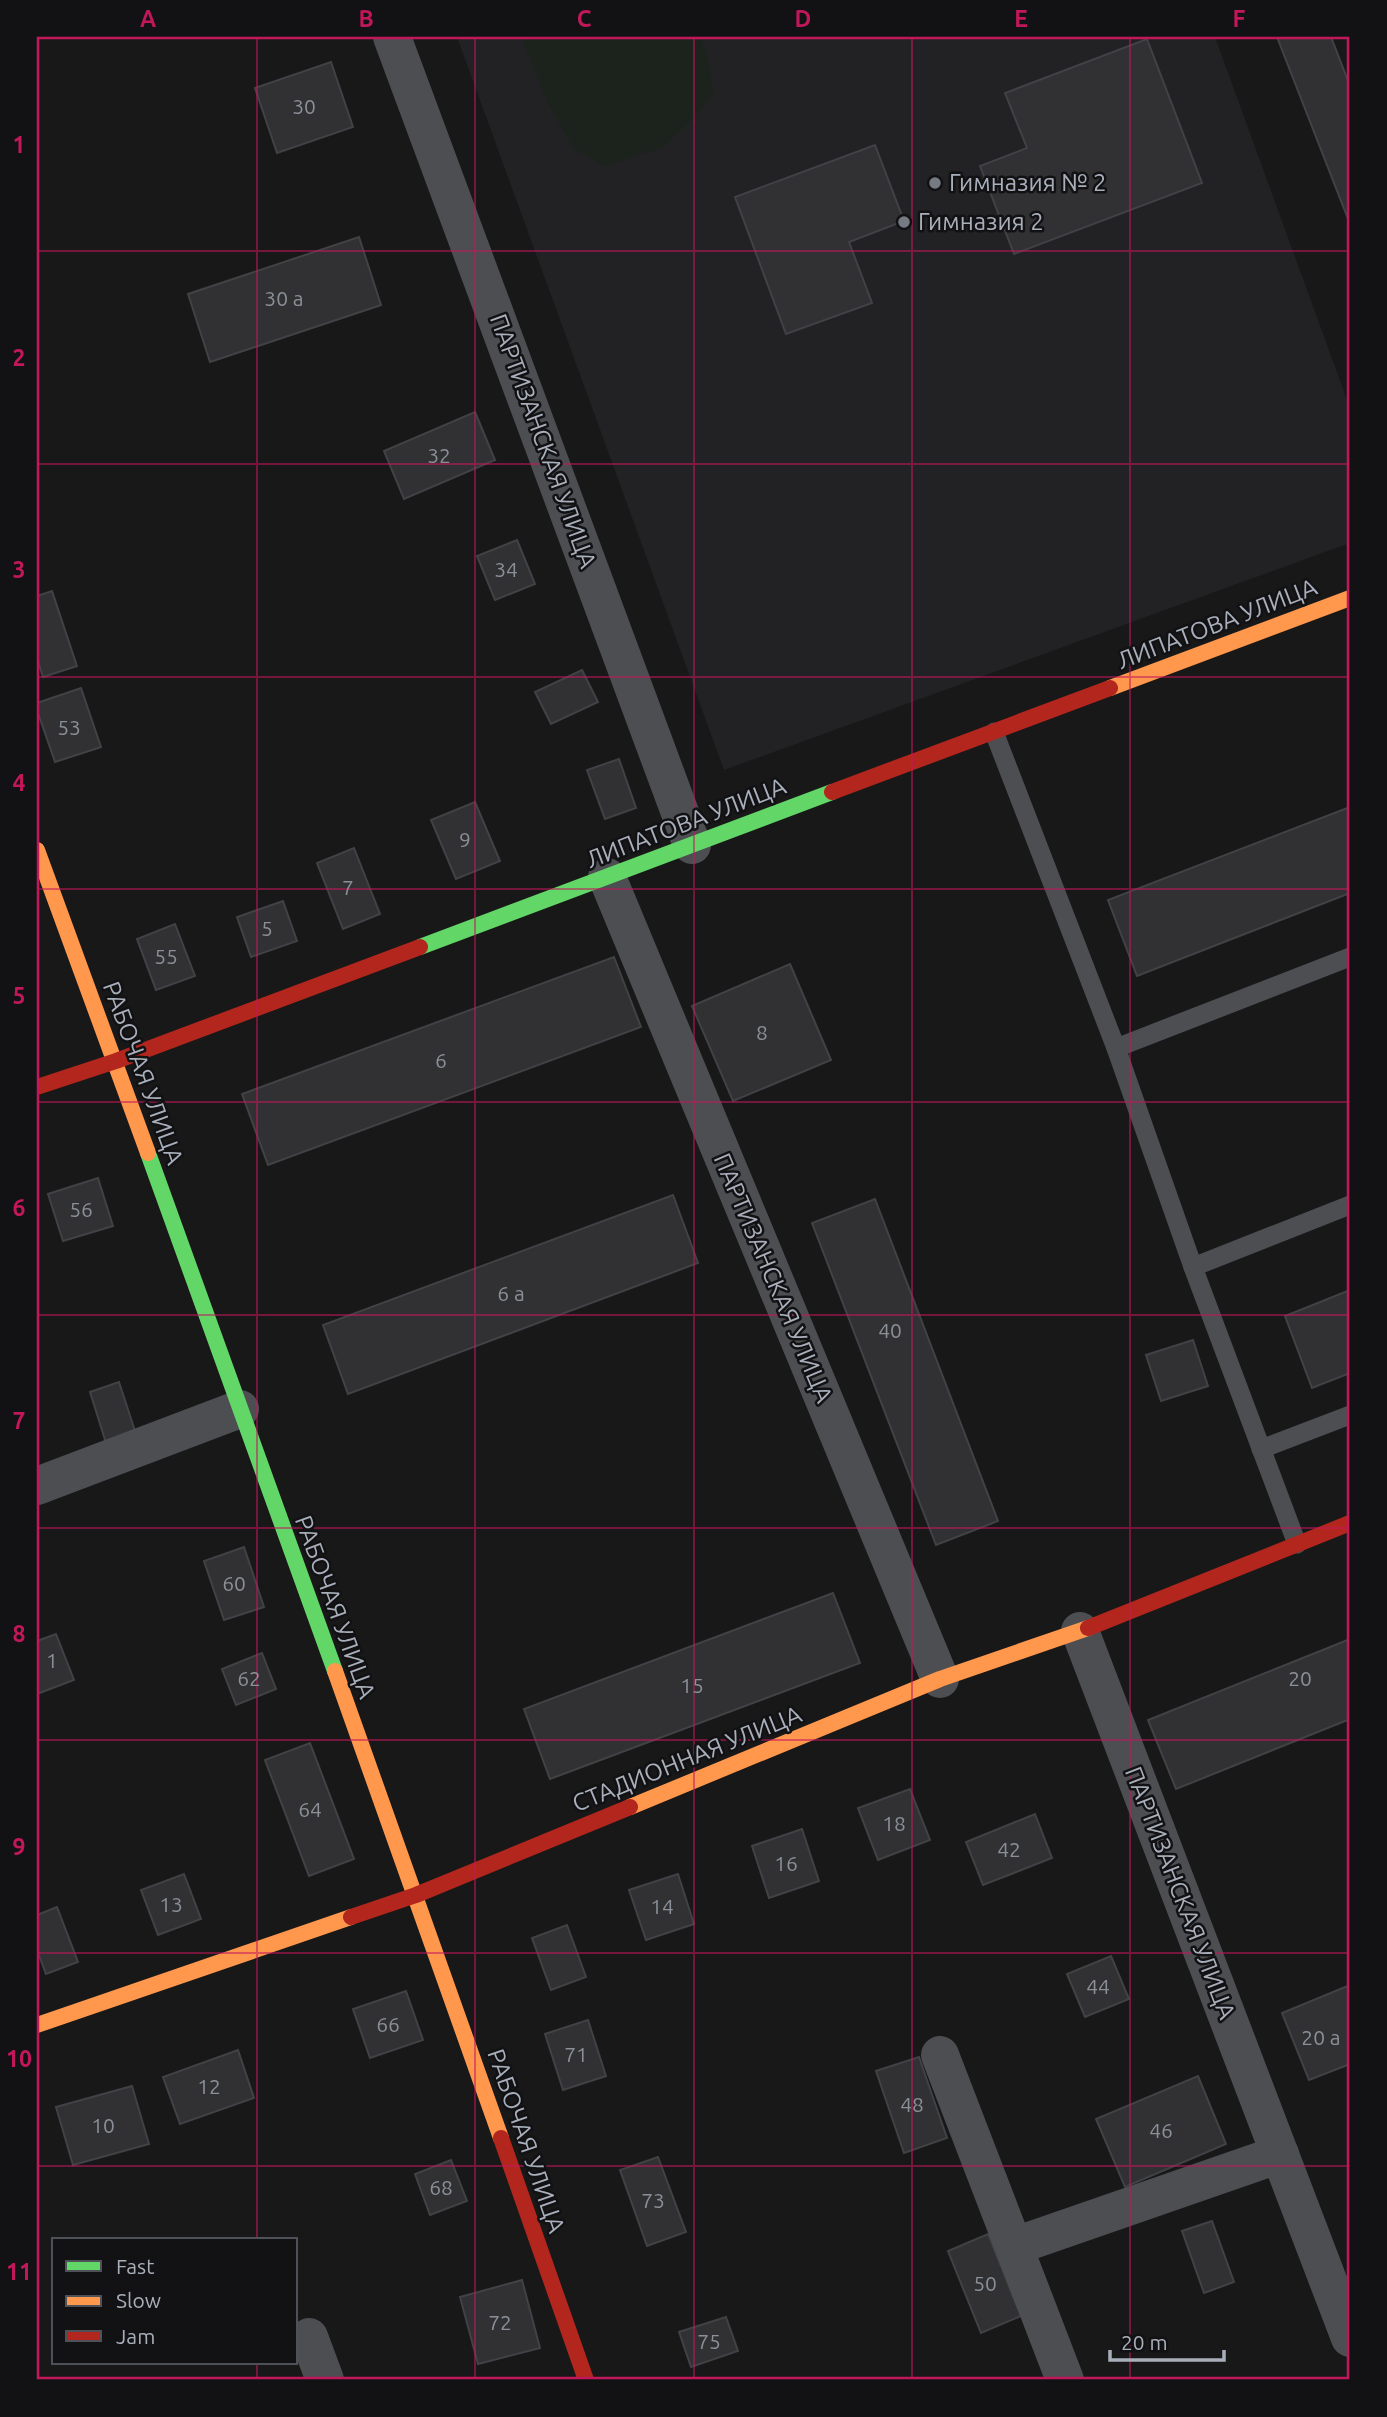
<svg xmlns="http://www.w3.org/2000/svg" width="1387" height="2417" font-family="Ubuntu,sans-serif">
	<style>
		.built { fill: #222225 }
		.garden { fill: #1c231d }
		.building { fill: #313133; stroke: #414245; stroke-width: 2 }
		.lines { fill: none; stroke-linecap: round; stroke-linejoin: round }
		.lane { stroke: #4c4e52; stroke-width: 19 }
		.street { stroke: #4c4e52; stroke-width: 38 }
		.fast { stroke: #63d668; stroke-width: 16 }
		.slow { stroke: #ff974d; stroke-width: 16 }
		.jam { stroke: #b3261e; stroke-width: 16 }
		.grid { fill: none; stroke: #c2185b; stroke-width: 2; stroke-opacity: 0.55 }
		.poi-dot { fill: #767a82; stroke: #121215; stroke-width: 2.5 }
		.labels { text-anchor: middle; stroke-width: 5; stroke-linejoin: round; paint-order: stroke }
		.number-label { font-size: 21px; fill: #8b9098 }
		.poi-label { font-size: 24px; fill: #a9afba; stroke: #121215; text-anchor: start }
		.street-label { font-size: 24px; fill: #a9afba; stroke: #121215 }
		.neatline { fill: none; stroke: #c2185b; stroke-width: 2.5 }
		.grid-label { font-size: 23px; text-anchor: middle; font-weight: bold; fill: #c2185b }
	</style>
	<rect width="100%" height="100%" fill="#181819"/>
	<polygon class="built" points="457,37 1215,37 1350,408 1350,543 724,770"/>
	<polygon class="garden" points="521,37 700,37 707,54 714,94 696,116 664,147 605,166 574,149 548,104"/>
	<g class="building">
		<polygon points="1277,37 1331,37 1350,86 1350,224"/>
		<polygon points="1147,39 1202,183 1014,254 980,166 1027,148 1005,93"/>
		<polygon points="331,62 353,127 277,153 255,88"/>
		<polygon points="875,145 904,221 849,242 872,303 786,334 735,197"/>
		<polygon points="359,237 381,305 210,362 188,294"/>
		<polygon points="475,412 495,460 404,499 384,451"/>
		<polygon points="517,540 535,584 495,600 477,556"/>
		<polygon points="52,591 77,666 43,677 37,658 37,596"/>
		<polygon points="582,670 598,702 551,724 535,692"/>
		<polygon points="81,688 101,747 55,762 37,710 37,703"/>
		<polygon points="619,759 636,808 605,819 587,770"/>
		<polygon points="475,802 500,861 456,879 431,820"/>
		<polygon points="1350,807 1350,893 1137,976 1108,900"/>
		<polygon points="354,848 380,914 343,929 317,863"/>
		<polygon points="283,901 297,941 251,957 237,917"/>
		<polygon points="175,924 195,976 156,990 137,939"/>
		<polygon points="614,957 641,1027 268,1165 242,1094"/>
		<polygon points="790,964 831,1060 733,1101 692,1006"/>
		<polygon points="98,1178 113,1226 63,1241 48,1194"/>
		<polygon points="673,1195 698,1263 348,1394 323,1325"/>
		<polygon points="875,1199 998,1521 936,1545 812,1223"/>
		<polygon points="1350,1290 1350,1373 1312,1388 1285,1316"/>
		<polygon points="1193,1340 1208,1386 1161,1401 1146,1355"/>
		<polygon points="119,1382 136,1434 106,1443 90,1392"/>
		<polygon points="244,1547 264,1607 224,1620 204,1561"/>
		<polygon points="833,1593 860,1663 550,1779 524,1709"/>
		<polygon points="56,1634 74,1680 37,1694 37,1641"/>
		<polygon points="1350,1639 1350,1719 1176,1789 1148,1720"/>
		<polygon points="262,1653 276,1689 236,1705 222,1669"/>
		<polygon points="310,1743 354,1859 309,1876 265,1760"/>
		<polygon points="910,1789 930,1840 878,1860 858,1808"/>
		<polygon points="1035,1814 1052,1858 983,1885 966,1842"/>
		<polygon points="802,1829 819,1881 769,1898 752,1846"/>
		<polygon points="184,1874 201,1919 158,1935 141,1890"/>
		<polygon points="678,1874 694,1924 646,1940 629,1890"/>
		<polygon points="57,1907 78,1962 46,1974 37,1950 37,1915"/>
		<polygon points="567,1925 586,1977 551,1990 532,1938"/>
		<polygon points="1111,1956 1129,1999 1085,2017 1067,1974"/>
		<polygon points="1350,1985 1350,2064 1309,2080 1282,2013"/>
		<polygon points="406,1991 423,2040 370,2058 353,2009"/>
		<polygon points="588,2020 606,2076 563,2090 545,2034"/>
		<polygon points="238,2050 254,2098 180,2124 163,2077"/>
		<polygon points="919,2057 947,2138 904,2153 876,2071"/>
		<polygon points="1198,2076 1226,2144 1125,2187 1096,2119"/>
		<polygon points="132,2086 149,2144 73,2165 56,2107"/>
		<polygon points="658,2157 686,2232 647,2246 620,2170"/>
		<polygon points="451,2160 467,2201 430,2215 415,2174"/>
		<polygon points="1212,2221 1234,2282 1204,2293 1182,2231"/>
		<polygon points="988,2234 1021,2316 981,2333 948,2251"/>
		<polygon points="522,2280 540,2348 478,2364 460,2297"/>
		<polygon points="726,2317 738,2351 691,2367 679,2332"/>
	</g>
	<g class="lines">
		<g class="lane">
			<polyline points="994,732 1116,1048 1193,1267 1297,1544"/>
			<polyline points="1116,1048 1350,957"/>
			<polyline points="1193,1267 1350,1205"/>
			<polyline points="1261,1449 1350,1415"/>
		</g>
		<g class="street">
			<polyline points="392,37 692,845"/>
			<polyline points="607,877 940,1679"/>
			<polyline points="37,1486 240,1409"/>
			<polyline points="1080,1631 1350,2338"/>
			<polyline points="940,2055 1065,2380"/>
			<polyline points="1015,2246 1280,2154"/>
			<polyline points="309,2337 325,2380"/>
		</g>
		<g class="fast">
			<polyline points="420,947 832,792"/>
			<polyline points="148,1153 335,1671"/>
		</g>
		<g class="slow">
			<polyline points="1110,688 1350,598"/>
			<polyline points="37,850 148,1153"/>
			<polyline points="335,1671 501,2138"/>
			<polyline points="630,1807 940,1679 1088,1628"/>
			<polyline points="37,2025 351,1917"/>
		</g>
		<g class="jam">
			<polyline points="832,792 1110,688"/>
			<polyline points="37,1087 116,1061 420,947"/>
			<polyline points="1088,1628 1350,1523"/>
			<polyline points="351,1917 416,1895 630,1807"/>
			<polyline points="501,2138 586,2380"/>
		</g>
	</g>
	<path class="grid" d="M 257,37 L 257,2240M 475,37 L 475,2380M 694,37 L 694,2380M 912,37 L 912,2380M 1130,37 L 1130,2380M 37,251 L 1350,251M 37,464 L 1350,464M 37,677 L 1350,677M 37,889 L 1350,889M 37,1102 L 1350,1102M 37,1315 L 1350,1315M 37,1528 L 1350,1528M 37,1740 L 1350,1740M 37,1953 L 1350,1953M 37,2166 L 1350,2166M 257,2363 L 257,2380"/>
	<g class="poi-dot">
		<circle cx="935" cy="183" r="7"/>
		<circle cx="904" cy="222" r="7"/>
	</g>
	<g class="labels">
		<g class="number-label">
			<text x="304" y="114">30</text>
			<text x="284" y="306">30 а</text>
			<text x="439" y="463">32</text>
			<text x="506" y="577">34</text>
			<text x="69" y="735">53</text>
			<text x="465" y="847">9</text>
			<text x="348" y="895">7</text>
			<text x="267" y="936">5</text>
			<text x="166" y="964">55</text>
			<text x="762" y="1040">8</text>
			<text x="441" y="1068">6</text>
			<text x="81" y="1217">56</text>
			<text x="511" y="1301">6 а</text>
			<text x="890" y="1338">40</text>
			<text x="234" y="1591">60</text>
			<text x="52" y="1668">1</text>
			<text x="249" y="1686">62</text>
			<text x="1300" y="1686">20</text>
			<text x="692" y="1693">15</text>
			<text x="310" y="1817">64</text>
			<text x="894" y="1831">18</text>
			<text x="1009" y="1857">42</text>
			<text x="786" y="1871">16</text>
			<text x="171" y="1912">13</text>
			<text x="662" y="1914">14</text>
			<text x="1098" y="1994">44</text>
			<text x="388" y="2032">66</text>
			<text x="1321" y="2045">20 а</text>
			<text x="576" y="2062">71</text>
			<text x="209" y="2094">12</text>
			<text x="912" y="2112">48</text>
			<text x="103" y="2133">10</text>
			<text x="1161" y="2138">46</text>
			<text x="441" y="2195">68</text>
			<text x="653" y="2208">73</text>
			<text x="985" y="2291">50</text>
			<text x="500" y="2330">72</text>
			<text x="709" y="2349">75</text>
		</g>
		<g class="poi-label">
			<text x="949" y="191">Гимназия № 2</text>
			<text x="918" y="230">Гимназия 2</text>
		</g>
		<g class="street-label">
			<text transform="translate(543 441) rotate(70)" y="8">ПАРТИЗАНСКАЯ УЛИЦА</text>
			<text transform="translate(1217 624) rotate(-21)" y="8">ЛИПАТОВА УЛИЦА</text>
			<text transform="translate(686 823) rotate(-21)" y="8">ЛИПАТОВА УЛИЦА</text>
			<text transform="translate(143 1073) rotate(70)" y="8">РАБОЧАЯ УЛИЦА</text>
			<text transform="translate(773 1278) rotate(67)" y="8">ПАРТИЗАНСКАЯ УЛИЦА</text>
			<text transform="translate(335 1607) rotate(70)" y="8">РАБОЧАЯ УЛИЦА</text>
			<text transform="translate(687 1759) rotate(-22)" y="8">СТАДИОННАЯ УЛИЦА</text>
			<text transform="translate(1180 1893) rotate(69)" y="8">ПАРТИЗАНСКАЯ УЛИЦА</text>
			<text transform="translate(526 2141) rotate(71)" y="8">РАБОЧАЯ УЛИЦА</text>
		</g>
	</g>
	<rect width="1387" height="2417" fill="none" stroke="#121215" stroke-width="77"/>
	<rect x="52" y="2238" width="245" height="126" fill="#121215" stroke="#4e5157" stroke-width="2"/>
	<rect x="66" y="2261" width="35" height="10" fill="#63d668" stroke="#4e5157" stroke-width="2"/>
	<text x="116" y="2274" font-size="21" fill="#a9afba">Fast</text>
	<rect x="66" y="2296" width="35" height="10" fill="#ff974d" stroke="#4e5157" stroke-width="2"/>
	<text x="116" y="2308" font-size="21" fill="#a9afba">Slow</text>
	<rect x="66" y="2331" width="35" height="10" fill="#b3261e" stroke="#4e5157" stroke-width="2"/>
	<text x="116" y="2344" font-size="21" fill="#a9afba">Jam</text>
	<path d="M1110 2350v10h114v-10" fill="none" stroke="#a9afba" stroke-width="3.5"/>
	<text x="1121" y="2350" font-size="21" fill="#a9afba" stroke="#121215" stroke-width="5" paint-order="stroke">20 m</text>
	<rect x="38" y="38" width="1310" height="2340" class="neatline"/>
	<g class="grid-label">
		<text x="148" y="27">A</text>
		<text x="366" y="27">B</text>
		<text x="584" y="27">C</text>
		<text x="803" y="27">D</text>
		<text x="1021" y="27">E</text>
		<text x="1239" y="27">F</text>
		<text x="19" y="153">1</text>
		<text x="19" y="366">2</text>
		<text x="19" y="578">3</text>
		<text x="19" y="791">4</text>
		<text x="19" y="1004">5</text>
		<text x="19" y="1216">6</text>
		<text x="19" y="1429">7</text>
		<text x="19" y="1642">8</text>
		<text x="19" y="1855">9</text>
		<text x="19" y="2067">10</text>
		<text x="19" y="2280">11</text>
	</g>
</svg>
